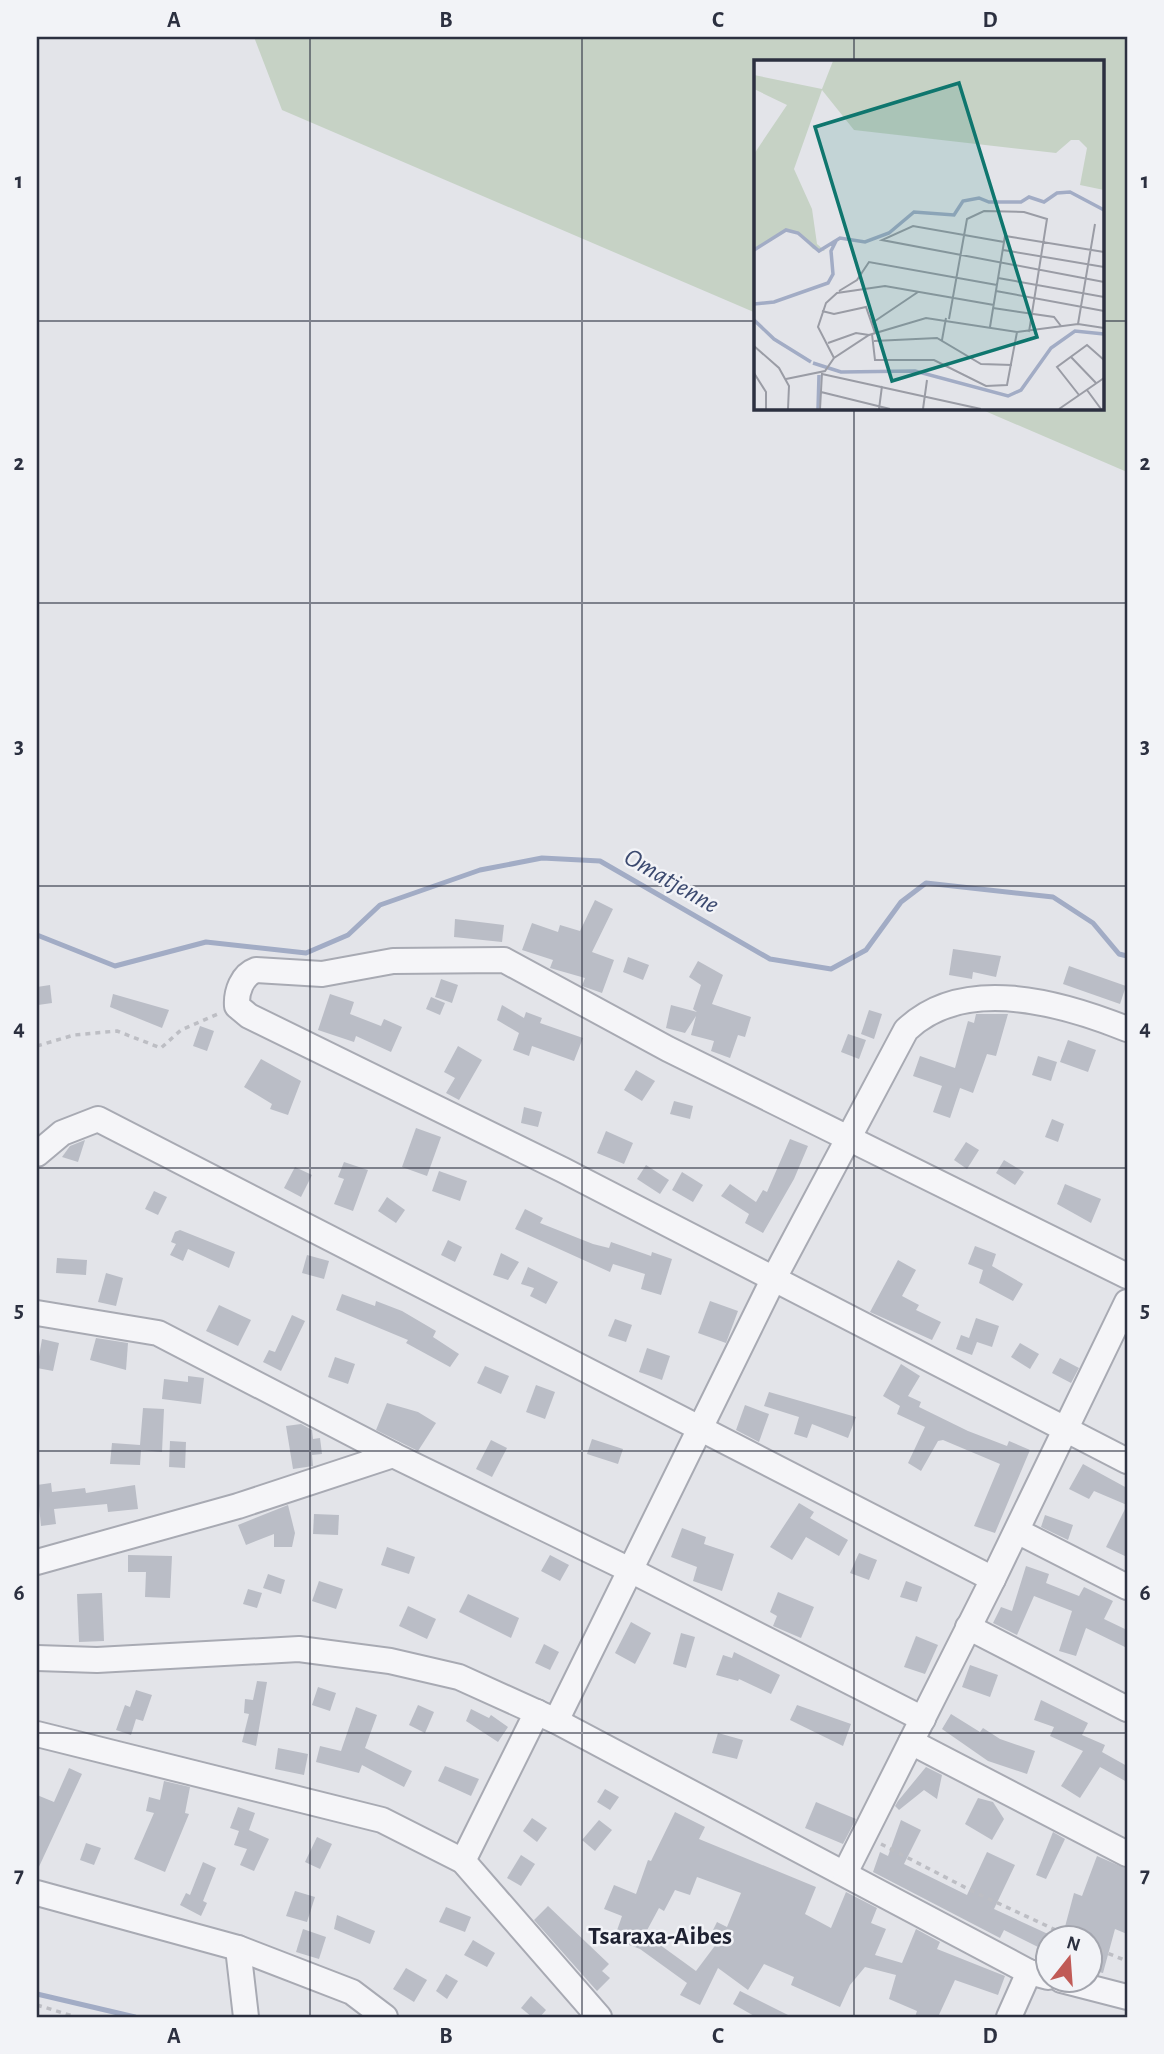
<svg xmlns="http://www.w3.org/2000/svg" width="1164" height="2054" font-family="'Alegreya Sans',sans-serif">
	<style>
		.grass { fill: #c6d2c5 }
		.lines { fill: none; stroke-linecap: round; stroke-linejoin: round }
		.stream { stroke: #a2acc5; stroke-width: 5 }
		.building { fill: #babdc6; fill-rule: evenodd }
		.minor-casing { stroke: #a8aab3; stroke-width: 28 }
		.path { stroke: #bdbec4; stroke-width: 3.5; stroke-dasharray: 5 5; stroke-linecap: butt }
		.minor { stroke: #f5f5f8; stroke-width: 24 }
		.grid { fill: none; stroke: #2c3040; stroke-width: 2; stroke-opacity: 0.55 }
		.labels { text-anchor: middle; stroke-width: 5; stroke-linejoin: round; paint-order: stroke }
		.water-label { font-size: 26px; font-style: italic; fill: #3b496f; stroke: #f2f3f7 }
		.neighbourhood-label { font-size: 26px; font-weight: bold; fill: #1e2131; stroke: #f2f3f7 }
		.inset-river { fill: none; stroke: #a2acc5; stroke-width: 3.5 }
		.inset-road { fill: none; stroke: #9a9ca5; stroke-width: 2 }
		.view { fill: #0f766e; fill-opacity: 0.15; stroke: #0f766e; stroke-width: 3.5 }
		.inset-edge { fill: none; stroke: #2c3040; stroke-width: 3.5 }
		.neatline { fill: none; stroke: #2c3040; stroke-width: 2.5 }
		.grid-label { font-size: 23px; text-anchor: middle; font-weight: bold; fill: #2c3040 }
	</style>
	<rect width="100%" height="100%" fill="#e3e4e9"/>
	<polygon class="grass" points="254,37 1127,37 1127,472 978,408 1103,408 1103,61 756,61 756,313 282,110"/>
	<g class="lines">
		<g class="stream">
			<polyline points="37,935 115,966 206,942 306,953 348,935 380,905 480,870 542,858 600,861 770,959 831,969 866,950 901,902 926,883 1053,897 1093,923 1119,954 1127,956"/>
			<polyline points="37,1994 135,2017"/>
		</g>
	</g>
	<g class="building">
		<polygon points="595,900 613,909 592,952 614,960 602,993 582,986 585,978 550,968 553,960 522,950 532,923 558,932 560,925 580,931"/>
		<polygon points="455,919 504,925 502,942 454,937"/>
		<polygon points="953,949 1001,956 996,977 973,972 972,979 949,975"/>
		<polygon points="628,957 649,965 643,980 623,972"/>
		<polygon points="698,961 723,975 712,1004 751,1017 745,1037 738,1035 730,1058 711,1051 714,1041 691,1035 696,1016 685,1033 666,1028 671,1005 697,1012 693,1009 701,985 689,977"/>
		<polygon points="1069,966 1126,986 1120,1004 1063,984"/>
		<polygon points="441,979 458,985 452,1003 435,997"/>
		<polygon points="50,985 52,1003 38,1005 37,987"/>
		<polygon points="113,994 169,1010 162,1028 110,1007"/>
		<polygon points="330,994 354,1002 350,1014 381,1026 384,1019 402,1027 391,1052 356,1036 354,1042 318,1030"/>
		<polygon points="431,997 445,1003 440,1015 426,1009"/>
		<polygon points="502,1005 524,1018 526,1012 542,1018 540,1023 583,1038 574,1061 532,1046 529,1056 513,1050 519,1033 497,1020"/>
		<polygon points="869,1010 882,1014 874,1039 861,1034"/>
		<polygon points="976,1014 1008,1014 996,1056 987,1054 973,1093 960,1088 950,1118 933,1112 942,1086 913,1076 920,1056 955,1068 968,1021 974,1023"/>
		<polygon points="200,1026 214,1031 207,1051 193,1046"/>
		<polygon points="848,1034 866,1040 859,1059 841,1052"/>
		<polygon points="1068,1040 1096,1050 1088,1072 1060,1062"/>
		<polygon points="458,1046 482,1060 459,1100 446,1093 455,1078 444,1072"/>
		<polygon points="1038,1056 1057,1062 1051,1081 1032,1075"/>
		<polygon points="261,1059 301,1081 288,1115 270,1109 272,1104 244,1087"/>
		<polygon points="636,1070 655,1081 642,1101 624,1090"/>
		<polygon points="674,1101 693,1106 690,1119 670,1114"/>
		<polygon points="524,1107 542,1112 538,1127 521,1123"/>
		<polygon points="1052,1119 1064,1124 1058,1142 1045,1137"/>
		<polygon points="416,1128 441,1137 427,1176 402,1167"/>
		<polygon points="606,1131 633,1143 624,1164 597,1153"/>
		<polygon points="790,1139 808,1146 794,1179 763,1233 745,1223 749,1214 721,1196 730,1184 756,1202 763,1190 767,1192"/>
		<polygon points="85,1140 78,1162 62,1157 70,1146"/>
		<polygon points="966,1142 979,1150 967,1169 954,1160"/>
		<polygon points="1004,1160 1024,1172 1015,1185 996,1173"/>
		<polygon points="344,1162 368,1170 353,1211 334,1204 344,1179 338,1177"/>
		<polygon points="646,1165 669,1180 660,1194 637,1179"/>
		<polygon points="295,1167 312,1175 301,1197 284,1188"/>
		<polygon points="439,1171 467,1181 460,1201 432,1191"/>
		<polygon points="682,1172 703,1185 693,1202 672,1190"/>
		<polygon points="1065,1184 1101,1199 1091,1223 1057,1204"/>
		<polygon points="154,1191 167,1197 158,1215 145,1209"/>
		<polygon points="387,1197 405,1210 396,1223 378,1211"/>
		<polygon points="525,1209 543,1218 540,1223 593,1244 609,1248 611,1242 651,1256 652,1252 672,1259 661,1295 641,1289 645,1274 613,1264 610,1272 515,1229"/>
		<polygon points="180,1230 235,1252 229,1268 188,1249 183,1261 170,1255 176,1244 171,1242 175,1232"/>
		<polygon points="448,1240 462,1247 455,1262 441,1255"/>
		<polygon points="975,1246 996,1254 992,1266 1023,1284 1013,1301 979,1283 983,1270 968,1264"/>
		<polygon points="501,1253 519,1262 508,1280 493,1275"/>
		<polygon points="307,1255 329,1261 324,1279 302,1273"/>
		<polygon points="57,1258 87,1260 86,1275 56,1273"/>
		<polygon points="898,1260 916,1270 902,1296 919,1305 916,1310 941,1322 932,1340 870,1312"/>
		<polygon points="528,1267 558,1282 546,1304 530,1296 534,1288 521,1284"/>
		<polygon points="106,1273 123,1278 116,1306 98,1302"/>
		<polygon points="342,1294 375,1306 376,1301 402,1311 436,1331 433,1337 459,1354 450,1367 406,1343 408,1340 336,1310"/>
		<polygon points="710,1301 738,1311 726,1343 698,1333"/>
		<polygon points="219,1305 251,1320 238,1346 206,1331"/>
		<polygon points="292,1315 305,1321 281,1371 263,1362 269,1350 275,1352"/>
		<polygon points="976,1318 999,1326 992,1347 977,1342 972,1355 956,1349 961,1335 969,1338"/>
		<polygon points="615,1319 632,1325 626,1342 608,1336"/>
		<polygon points="96,1338 128,1343 126,1370 90,1360"/>
		<polygon points="42,1339 59,1343 53,1371 37,1368"/>
		<polygon points="1020,1343 1039,1354 1030,1369 1011,1357"/>
		<polygon points="647,1348 670,1356 662,1380 639,1372"/>
		<polygon points="335,1357 355,1364 348,1384 328,1377"/>
		<polygon points="1060,1358 1079,1368 1071,1383 1052,1373"/>
		<polygon points="901,1364 920,1376 908,1396 921,1402 919,1407 968,1431 1007,1446 1009,1441 1030,1450 995,1533 974,1526 1000,1464 943,1440 938,1441 921,1471 908,1463 925,1427 897,1414 900,1406 883,1396"/>
		<polygon points="485,1366 509,1376 501,1394 477,1383"/>
		<polygon points="188,1376 204,1378 201,1404 162,1399 164,1379 188,1382"/>
		<polygon points="536,1385 555,1392 545,1419 526,1412"/>
		<polygon points="769,1392 856,1417 848,1438 812,1424 807,1438 794,1434 799,1417 764,1406"/>
		<polygon points="387,1403 418,1412 436,1423 418,1451 376,1430"/>
		<polygon points="745,1405 769,1414 759,1442 736,1430"/>
		<polygon points="143,1408 164,1409 162,1452 141,1450 140,1465 110,1464 112,1443 140,1445"/>
		<polygon points="301,1424 312,1430 313,1439 320,1438 322,1454 312,1455 313,1466 293,1469 286,1426"/>
		<polygon points="592,1439 623,1449 618,1464 587,1454"/>
		<polygon points="491,1440 507,1448 492,1477 476,1469"/>
		<polygon points="170,1441 186,1442 185,1468 169,1467"/>
		<polygon points="1083,1464 1127,1488 1127,1557 1106,1547 1127,1505 1094,1491 1089,1499 1069,1489"/>
		<polygon points="51,1483 52,1492 85,1488 86,1493 135,1485 138,1509 108,1512 107,1504 54,1509 56,1524 41,1526 37,1485"/>
		<polygon points="799,1503 814,1512 810,1518 848,1540 839,1556 806,1537 792,1560 770,1547"/>
		<polygon points="288,1505 295,1533 292,1547 274,1547 274,1534 246,1545 238,1525"/>
		<polygon points="314,1514 339,1515 338,1535 313,1534"/>
		<polygon points="1045,1515 1073,1525 1068,1540 1041,1527"/>
		<polygon points="682,1528 706,1537 704,1544 734,1554 722,1591 693,1581 697,1567 671,1557"/>
		<polygon points="387,1547 415,1557 409,1574 381,1565"/>
		<polygon points="859,1553 877,1560 869,1580 850,1573"/>
		<polygon points="128,1555 172,1556 170,1598 145,1597 146,1572 128,1572"/>
		<polygon points="550,1555 569,1565 560,1581 541,1571"/>
		<polygon points="1026,1566 1049,1574 1046,1583 1079,1596 1084,1587 1113,1601 1104,1619 1127,1630 1127,1648 1086,1628 1076,1656 1059,1651 1072,1611 1034,1596 1017,1635 993,1623 1001,1607 1012,1611"/>
		<polygon points="268,1574 285,1580 281,1594 263,1588"/>
		<polygon points="319,1581 343,1589 336,1609 312,1601"/>
		<polygon points="906,1581 922,1587 917,1602 900,1597"/>
		<polygon points="248,1589 262,1593 257,1608 243,1604"/>
		<polygon points="778,1592 814,1607 801,1638 773,1626 777,1616 770,1612"/>
		<polygon points="102,1593 104,1641 79,1642 77,1594"/>
		<polygon points="468,1594 519,1618 511,1638 459,1612"/>
		<polygon points="408,1606 436,1619 427,1639 399,1626"/>
		<polygon points="631,1622 651,1633 635,1664 615,1653"/>
		<polygon points="681,1633 695,1637 686,1668 673,1664"/>
		<polygon points="916,1636 938,1645 925,1674 904,1667"/>
		<polygon points="544,1644 559,1652 550,1670 535,1663"/>
		<polygon points="734,1652 780,1675 771,1694 739,1679 738,1681 716,1675 723,1655 732,1658"/>
		<polygon points="970,1665 998,1675 990,1697 962,1687"/>
		<polygon points="257,1681 267,1682 256,1746 242,1742 249,1714 244,1713 245,1699 253,1700"/>
		<polygon points="318,1687 336,1693 330,1711 312,1705"/>
		<polygon points="136,1690 152,1695 143,1721 136,1719 131,1735 116,1730 125,1705 130,1707"/>
		<polygon points="1041,1700 1088,1723 1082,1735 1105,1745 1102,1752 1127,1766 1127,1782 1100,1767 1080,1798 1061,1786 1083,1751 1050,1736 1054,1727 1034,1720"/>
		<polygon points="418,1705 434,1712 425,1733 409,1725"/>
		<polygon points="797,1705 851,1724 843,1746 790,1720"/>
		<polygon points="356,1707 377,1715 365,1748 412,1771 404,1787 362,1765 359,1773 316,1762 320,1746 341,1751"/>
		<polygon points="471,1709 489,1718 491,1715 508,1727 498,1742 466,1721"/>
		<polygon points="951,1714 980,1732 983,1728 1000,1739 1035,1751 1027,1774 988,1761 942,1729"/>
		<polygon points="718,1733 743,1740 737,1759 712,1753"/>
		<polygon points="278,1748 308,1754 304,1775 275,1769"/>
		<polygon points="445,1766 479,1779 471,1796 438,1781"/>
		<polygon points="926,1767 942,1775 937,1799 924,1790 899,1810 895,1806 898,1801"/>
		<polygon points="69,1768 82,1774 37,1871 37,1795 54,1802"/>
		<polygon points="164,1781 190,1787 185,1813 189,1814 165,1872 134,1859 154,1813 146,1811 149,1797 160,1800"/>
		<polygon points="605,1789 619,1797 610,1810 597,1802"/>
		<polygon points="978,1798 993,1802 1004,1819 992,1840 965,1824"/>
		<polygon points="816,1802 856,1819 843,1844 805,1828"/>
		<polygon points="238,1807 255,1813 249,1830 269,1839 254,1871 240,1865 247,1849 234,1845 239,1831 230,1828"/>
		<path d="M 675,1812 L 705,1827 L 699,1839 L 816,1887 L 805,1914 L 831,1928 L 846,1892 L 877,1908 L 871,1923 L 886,1929 L 875,1955 L 902,1963 L 916,1929 L 940,1942 L 937,1949 L 1005,1976 L 998,1995 L 955,1980 L 938,2017 L 915,2017 L 917,2011 L 889,1999 L 896,1975 L 865,1967 L 850,1985 L 840,2007 L 791,1985 L 794,1977 L 764,1964 L 748,1990 L 718,1968 L 700,2005 L 680,1995 L 687,1983 L 640,1949 L 614,1939 L 622,1916 L 604,1909 L 614,1885 L 636,1894 L 648,1860 L 651,1861 ZM 697,1877 L 741,1893 L 727,1927 L 717,1922 L 709,1938 L 717,1943 L 696,1971 L 645,1934 L 659,1908 L 664,1911 L 675,1890 L 690,1895 Z"/>
		<polygon points="532,1818 547,1828 537,1842 523,1831"/>
		<polygon points="599,1820 612,1830 595,1851 582,1840"/>
		<polygon points="901,1820 921,1830 904,1864 967,1895 987,1852 1015,1865 994,1909 1048,1934 1048,1952 1004,1930 1000,1938 873,1872 880,1852 888,1856"/>
		<polygon points="1053,1832 1065,1839 1046,1879 1036,1875"/>
		<polygon points="317,1837 332,1844 320,1869 305,1862"/>
		<polygon points="86,1843 101,1848 94,1865 80,1860"/>
		<polygon points="521,1855 535,1864 521,1886 507,1878"/>
		<polygon points="1097,1856 1127,1869 1127,1934 1115,1929 1103,1973 1090,1970 1090,1938 1062,1938 1074,1893 1082,1896"/>
		<polygon points="203,1862 216,1868 203,1901 207,1903 201,1916 180,1905 186,1893 190,1895"/>
		<polygon points="295,1891 315,1897 307,1922 286,1916"/>
		<polygon points="548,1906 609,1964 602,1971 610,1978 597,1991 534,1920"/>
		<polygon points="446,1907 471,1917 465,1932 439,1922"/>
		<polygon points="337,1915 375,1931 370,1944 334,1929"/>
		<polygon points="303,1929 326,1937 319,1959 296,1952"/>
		<polygon points="473,1940 495,1953 487,1967 464,1955"/>
		<polygon points="406,1968 427,1980 414,2002 393,1989"/>
		<polygon points="446,1974 458,1981 447,1999 436,1991"/>
		<polygon points="740,1991 792,2017 756,2017 733,2004"/>
		<polygon points="531,1996 546,2010 540,2017 532,2017 521,2008"/>
	</g>
	<g class="lines">
		<defs>
			<g id="minor">
				<polyline points="37,1154 62,1133 98,1119 993,1579"/>
				<path d="M 1127,1276 L 668,1049 L 504,960 L 393,961 L 322,974 L 256,970 C 242,975 236,992 237,1006 L 249,1016 L 563,1170 L 1127,1461"/>
				<polyline points="37,1313 158,1333 393,1455 630,1570 923,1719"/>
				<polyline points="1017,1531 1127,1587"/>
				<polyline points="37,1562 238,1506 393,1455"/>
				<polyline points="968,1627 1127,1709"/>
				<polyline points="37,1658 97,1660 299,1649 390,1661 459,1677 556,1721 1029,1972 1048,1977"/>
				<path d="M 556,1721 L 773,1280 L 906,1030 C 964,974 1062,1003 1127,1029"/>
				<polyline points="37,1734 382,1820 463,1861 599,2017"/>
				<polyline points="911,1742 1127,1854"/>
				<polyline points="463,1861 537,1712"/>
				<polyline points="845,1873 993,1579 1127,1302"/>
				<polyline points="37,1893 238,1948 352,1992 385,2017"/>
				<polyline points="238,1948 246,2017"/>
				<polyline points="1061,1980 1127,1997"/>
				<polyline points="1009,2017 1029,1972"/>
			</g>
		</defs>
		<use href="#minor" class="minor-casing"/>
		<g class="path">
			<polyline points="37,1046 74,1035 117,1031 161,1048 181,1030 218,1014"/>
			<polyline points="881,1844 974,1892 1073,1938"/>
			<polyline points="1090,1946 1127,1961"/>
			<polyline points="37,2005 76,2017"/>
		</g>
		<use href="#minor" class="minor"/>
	</g>
	<path class="grid" d="M 310,37 L 310,2017M 582,37 L 582,2017M 854,37 L 854,61M 37,321 L 756,321M 1103,321 L 1127,321M 854,408 L 854,2017M 37,603 L 1127,603M 37,886 L 1127,886M 37,1168 L 1127,1168M 37,1451 L 1127,1451M 37,1733 L 1127,1733"/>
	<g class="labels">
		<g class="water-label">
			<text transform="translate(672 880) rotate(30)" y="9">Omatjenne</text>
		</g>
		<g class="neighbourhood-label">
			<text x="660" y="1944">Tsaraxa-Aibes</text>
		</g>
	</g>
	<g transform="translate(754 60)">
		<rect width="350" height="350" fill="#e3e4e9"/>
		<path d="M 79,1 L 350,1 L 350,130 L 326,125 L 333,88 L 325,80 L 317,80 L 302,93 L 100,70 L 68,30 L 40,109 L 58,149 L 63,184 L 71,191 L 59,189 L 44,173 L 32,170 L 0,190 L 0,94 L 33,45 L 0,29 L 0,15 L 68,29 Z" fill="#c6d2c5"/>
		<path class="inset-river" d="M 0,190 L 32,170 L 44,173 L 65,191 L 86,178 L 111,182 L 135,173 L 160,152 L 200,155 L 209,141 L 225,138 L 235,142 L 267,142 L 275,137 L 290,142 L 303,133 L 316,132 L 350,150M 0,244 L 20,242 L 74,223 L 79,214 L 77,191 L 82,181M 0,260 L 20,279 L 57,302M 59,303 L 87,312 L 161,311 L 254,336 L 267,330 L 297,288 L 321,271 L 350,274M 64,349 L 65,315"/>
		<path class="inset-road" d="M 250,182 L 159,166 L 128,180 L 350,222M 249,190 L 350,207M 244,218 L 350,237M 85,231 L 103,220 L 115,202 L 243,225M 242,231 L 350,251M 239,248 L 300,257 L 307,266M 68,251 L 80,254 L 112,247 L 121,273M 195,259 L 213,159 L 230,151 L 270,152 L 293,159 L 275,272M 118,263 L 164,232M 324,264 L 341,164M 236,267 L 251,176 L 350,192M 118,274 L 121,300 L 180,300 L 232,326 L 253,325 L 263,272M 188,280 L 192,258M 120,281 L 183,278 L 227,304 L 258,305M 74,283 L 102,273 L 115,275M 0,286 L 25,308 L 35,326 L 34,349M 317,297 L 342,323M 80,298 L 64,267 L 72,243 L 83,233 L 131,226 L 240,245M 0,313 L 12,332 L 12,349M 68,314 L 227,349M 32,319 L 71,311 L 80,298 L 115,275 L 172,258 L 263,272 L 324,264 L 350,268M 333,330 L 347,349M 67,332 L 136,349M 325,335 L 303,307 L 333,285 L 350,300M 66,349 L 68,313M 125,349 L 128,326M 169,349 L 173,320M 305,349 L 350,318"/>
		<path class="view" d="M 205,23 L 283,277 L 138,321 L 61,67 Z"/>
		<rect width="350" height="350" class="inset-edge"/>
	</g>
	<rect width="1164" height="2054" fill="none" stroke="#f2f3f7" stroke-width="77"/>
	<g transform="translate(1069 1959) rotate(17)"><circle r="33" fill="#f2f3f7" stroke="#a3a5ae" stroke-width="2"/>
	<path d="M0-5L12 26L0 18L-12 26Z" fill="#c05a56"/>
	<text y="-10" font-size="19" font-weight="bold" text-anchor="middle" fill="#2c3040">N</text>
	</g>
	<rect x="38" y="38" width="1088" height="1978" class="neatline"/>
	<g class="grid-label">
		<text x="174" y="27">A</text>
		<text x="446" y="27">B</text>
		<text x="718" y="27">C</text>
		<text x="990" y="27">D</text>
		<text x="19" y="188">1</text>
		<text x="1145" y="188">1</text>
		<text x="19" y="470">2</text>
		<text x="1145" y="470">2</text>
		<text x="19" y="753">3</text>
		<text x="1145" y="753">3</text>
		<text x="19" y="1035">4</text>
		<text x="1145" y="1035">4</text>
		<text x="19" y="1317">5</text>
		<text x="1145" y="1317">5</text>
		<text x="19" y="1600">6</text>
		<text x="1145" y="1600">6</text>
		<text x="19" y="1882">7</text>
		<text x="1145" y="1882">7</text>
		<text x="174" y="2043">A</text>
		<text x="446" y="2043">B</text>
		<text x="718" y="2043">C</text>
		<text x="990" y="2043">D</text>
	</g>
</svg>
